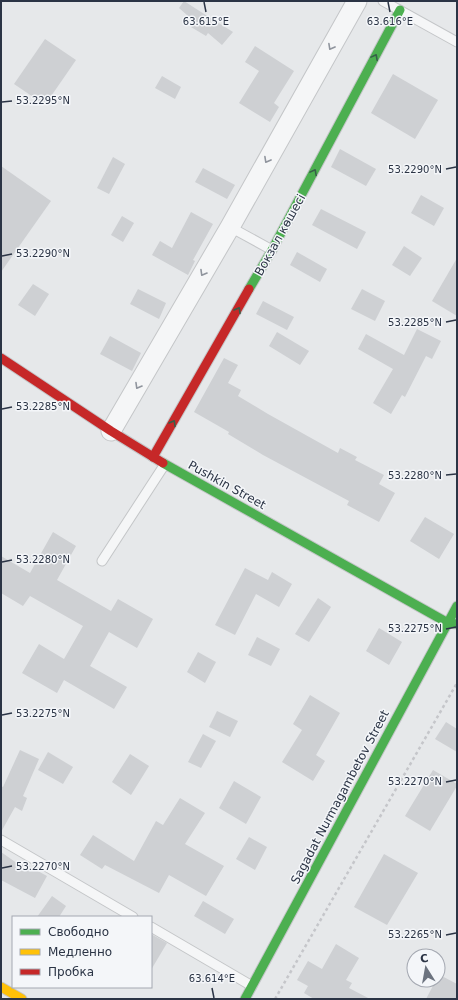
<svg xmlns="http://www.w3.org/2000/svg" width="458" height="1000" font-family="'DejaVu Sans',sans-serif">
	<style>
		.building { fill: #ced0d3 }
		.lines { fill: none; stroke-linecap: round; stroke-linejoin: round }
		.lane-casing { stroke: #c4c6c8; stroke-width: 11 }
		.street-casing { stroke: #c4c6c8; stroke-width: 21 }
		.fast-casing { stroke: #c4c6c8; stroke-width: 11 }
		.slow-casing { stroke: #c4c6c8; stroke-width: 11 }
		.jam-casing { stroke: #c4c6c8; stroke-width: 11 }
		.path { stroke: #c5c6ca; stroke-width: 2.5; stroke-dasharray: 3 3; stroke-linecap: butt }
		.lane { stroke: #f5f6f7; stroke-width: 9 }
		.street { stroke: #f5f6f7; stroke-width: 19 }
		.fast { stroke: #4caf50; stroke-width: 9 }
		.slow { stroke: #ffc107; stroke-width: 9 }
		.jam { stroke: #c62828; stroke-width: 9 }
		.oneway { stroke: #90959e }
		.oneway2 { stroke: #375f49 }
		.ticks { fill: none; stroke: #2b3445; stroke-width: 1.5 }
		.labels { text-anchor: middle; stroke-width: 3; stroke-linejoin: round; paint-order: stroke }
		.street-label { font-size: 12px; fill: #2b3445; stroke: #f4f6f9 }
		.ticks-label { font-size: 10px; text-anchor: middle; fill: #2b3445; stroke: #f4f6f9; stroke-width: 3; stroke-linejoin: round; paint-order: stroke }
	</style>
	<rect width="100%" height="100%" fill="#e6e8ea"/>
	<g class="building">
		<polygon points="184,1 201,12 233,32 222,45 208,33 206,36 191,27 195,22 179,8"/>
		<polygon points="45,39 76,60 45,105 14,84"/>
		<polygon points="255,46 294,71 274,103 279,107 270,122 239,103 259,71 245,62"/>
		<polygon points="393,74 438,100 415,139 371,113"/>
		<polygon points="162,76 181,87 175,99 155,88"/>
		<polygon points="340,149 376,169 366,186 331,167"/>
		<polygon points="113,157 125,164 109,194 97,188"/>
		<polygon points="1,166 51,201 1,272"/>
		<polygon points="203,168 235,185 227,199 195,182"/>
		<polygon points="421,195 444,208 434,226 411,213"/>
		<polygon points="321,209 366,232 357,249 312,225"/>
		<polygon points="191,212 213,224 193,260 195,261 188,275 152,255 160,241 172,248"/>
		<polygon points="122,216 134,223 123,242 111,235"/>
		<polygon points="404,246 422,258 410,276 392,265"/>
		<polygon points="297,252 327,269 320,282 290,265"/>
		<polygon points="457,258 457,316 432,301"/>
		<polygon points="33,284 49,294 35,316 18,305"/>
		<polygon points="138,289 166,303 159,319 130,304"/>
		<polygon points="362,289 385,301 375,321 351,309"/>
		<polygon points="263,301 294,317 287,330 256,314"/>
		<polygon points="417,329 441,341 432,359 426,356 405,397 402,395 391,414 373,403 393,369 358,349 366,334 404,355"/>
		<polygon points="277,332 309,351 300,365 269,346"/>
		<polygon points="110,336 141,353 132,371 100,354"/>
		<polygon points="224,358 238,365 228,383 241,390 238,396 268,414 338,453 340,448 357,457 355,460 384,475 379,484 395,493 379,522 347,505 349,501 263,455 228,434 229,432 194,412"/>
		<polygon points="425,517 454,534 439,559 410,541"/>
		<polygon points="53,532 76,546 57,580 111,611 118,599 153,619 137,648 109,632 90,666 127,687 114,709 64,680 57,693 22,673 39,644 64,659 83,626 30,596 23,606 1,593 1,556 30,573"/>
		<polygon points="245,568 268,580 272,572 292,584 279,607 256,594 235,635 215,625"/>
		<polygon points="318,598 331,607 309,642 295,634"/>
		<polygon points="379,628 402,642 389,665 366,651"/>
		<polygon points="257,637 280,649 271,666 248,655"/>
		<polygon points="198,652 216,662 205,683 187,672"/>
		<polygon points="310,695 340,713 316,755 325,761 313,781 282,762 302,730 293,724"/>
		<polygon points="217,711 238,721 230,737 209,727"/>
		<polygon points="446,722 457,729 457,752 435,739"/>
		<polygon points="203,734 216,741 201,768 188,762"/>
		<polygon points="20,750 39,759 23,796 27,798 22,811 15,807 1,832 1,786 3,787"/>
		<polygon points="48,752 73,767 63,784 38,770"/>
		<polygon points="130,754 149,766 131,795 112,782"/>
		<polygon points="433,770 457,784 457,786 430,831 405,816"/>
		<polygon points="234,781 261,797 246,824 219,808"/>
		<polygon points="180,798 205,813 185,844 224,866 206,896 169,875 159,893 105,865 102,869 80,855 93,835 134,861 156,821 163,825"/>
		<polygon points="249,837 267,847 255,870 236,859"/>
		<polygon points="1,852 21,866 23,863 47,876 35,898 1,880"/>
		<polygon points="384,854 418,873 387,925 354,907"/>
		<polygon points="52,896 66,906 59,917 37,917"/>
		<polygon points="203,901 234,919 225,934 194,916"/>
		<polygon points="151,934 167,943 151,970"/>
		<polygon points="336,944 359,958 346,980 352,983 349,988 370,999 314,999 304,993 308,986 297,980 308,961 322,969"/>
		<polygon points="438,974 457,984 457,999 426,999 436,980 438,980"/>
	</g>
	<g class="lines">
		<defs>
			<g id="lane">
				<polyline points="383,1 457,42"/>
				<polyline points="230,227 272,250"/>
				<polyline points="102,561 165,464"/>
				<polyline points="1,840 133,917"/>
				<polyline points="151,927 252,986"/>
			</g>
			<polyline id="street" points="111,431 230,227 357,1"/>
			<g id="fast">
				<polyline points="249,289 272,250 400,10"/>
				<polyline points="163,463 448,623 457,624"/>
				<polyline points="245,999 457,606"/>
			</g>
			<polyline id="slow" points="1,987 22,999"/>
			<g id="jam">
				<polyline points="1,358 111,431 163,463"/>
				<polyline points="153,457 249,289"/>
			</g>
		</defs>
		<use href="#lane" class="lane-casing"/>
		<use href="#street" class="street-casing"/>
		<use href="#fast" class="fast-casing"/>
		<use href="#slow" class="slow-casing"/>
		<use href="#jam" class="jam-casing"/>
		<polyline class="path" points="275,999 457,683"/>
		<use href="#lane" class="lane"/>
		<use href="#street" class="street"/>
		<use href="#fast" class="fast"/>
		<use href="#slow" class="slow"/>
		<use href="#jam" class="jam"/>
	</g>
	<defs><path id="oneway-chevron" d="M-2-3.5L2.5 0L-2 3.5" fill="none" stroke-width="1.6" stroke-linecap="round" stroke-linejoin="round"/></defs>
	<g class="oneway">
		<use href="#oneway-chevron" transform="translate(331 47) rotate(119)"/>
		<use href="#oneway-chevron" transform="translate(267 160) rotate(119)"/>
		<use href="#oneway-chevron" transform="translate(203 273) rotate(120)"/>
		<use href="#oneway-chevron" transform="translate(138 386) rotate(120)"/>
	</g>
	<g class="oneway2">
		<use href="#oneway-chevron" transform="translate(375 57) rotate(-62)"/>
		<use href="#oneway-chevron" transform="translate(314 172) rotate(-62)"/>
		<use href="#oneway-chevron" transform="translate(238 310) rotate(-60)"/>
		<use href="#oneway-chevron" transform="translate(173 423) rotate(-60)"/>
	</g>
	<path class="ticks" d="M 204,2 L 206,12M 388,2 L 390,12M 2,102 L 12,101M 446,169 L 456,167M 2,256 L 12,254M 446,322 L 456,320M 2,409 L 12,407M 446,475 L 456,474M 2,562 L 12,560M 446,629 L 456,627M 2,715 L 12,713M 446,782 L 456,780M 2,868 L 12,866M 446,935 L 456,933M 212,988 L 214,998"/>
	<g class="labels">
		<g class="street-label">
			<text transform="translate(280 235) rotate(-61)" y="4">Вокзал көшесі</text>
			<text transform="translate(227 485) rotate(29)" y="4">Pushkin Street</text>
			<text transform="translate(340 797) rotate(-62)" y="4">Sagadat Nurmagambetov Street</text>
		</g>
	</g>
	<g class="ticks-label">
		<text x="206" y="25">63.615°E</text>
		<text x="390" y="25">63.616°E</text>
		<text x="43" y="104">53.2295°N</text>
		<text x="415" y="173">53.2290°N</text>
		<text x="43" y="257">53.2290°N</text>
		<text x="415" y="326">53.2285°N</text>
		<text x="43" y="410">53.2285°N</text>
		<text x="415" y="479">53.2280°N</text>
		<text x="43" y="563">53.2280°N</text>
		<text x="415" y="632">53.2275°N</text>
		<text x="43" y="717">53.2275°N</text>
		<text x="415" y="785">53.2270°N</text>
		<text x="43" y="870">53.2270°N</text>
		<text x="415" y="938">53.2265°N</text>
		<text x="212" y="982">63.614°E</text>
	</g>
	<rect width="458" height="1000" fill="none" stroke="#2b3445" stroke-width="4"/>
	<rect x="12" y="916" width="140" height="72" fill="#f4f6f9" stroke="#a4a8b1"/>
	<rect x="20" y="929" width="20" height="6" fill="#4caf50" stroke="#a4a8b1"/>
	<text x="48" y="936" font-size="12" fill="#2b3445">Свободно</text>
	<rect x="20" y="949" width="20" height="6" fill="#ffc107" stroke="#a4a8b1"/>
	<text x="48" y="956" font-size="12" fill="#2b3445">Медленно</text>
	<rect x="20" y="969" width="20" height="6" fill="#c62828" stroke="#a4a8b1"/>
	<text x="48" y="976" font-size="12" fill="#2b3445">Пробка</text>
	<g transform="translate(426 968) rotate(349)"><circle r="19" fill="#f4f6f9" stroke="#a4a8b1"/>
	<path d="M0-3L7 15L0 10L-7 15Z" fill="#6c737f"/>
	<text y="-6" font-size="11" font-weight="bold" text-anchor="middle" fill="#2b3445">С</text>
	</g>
</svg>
